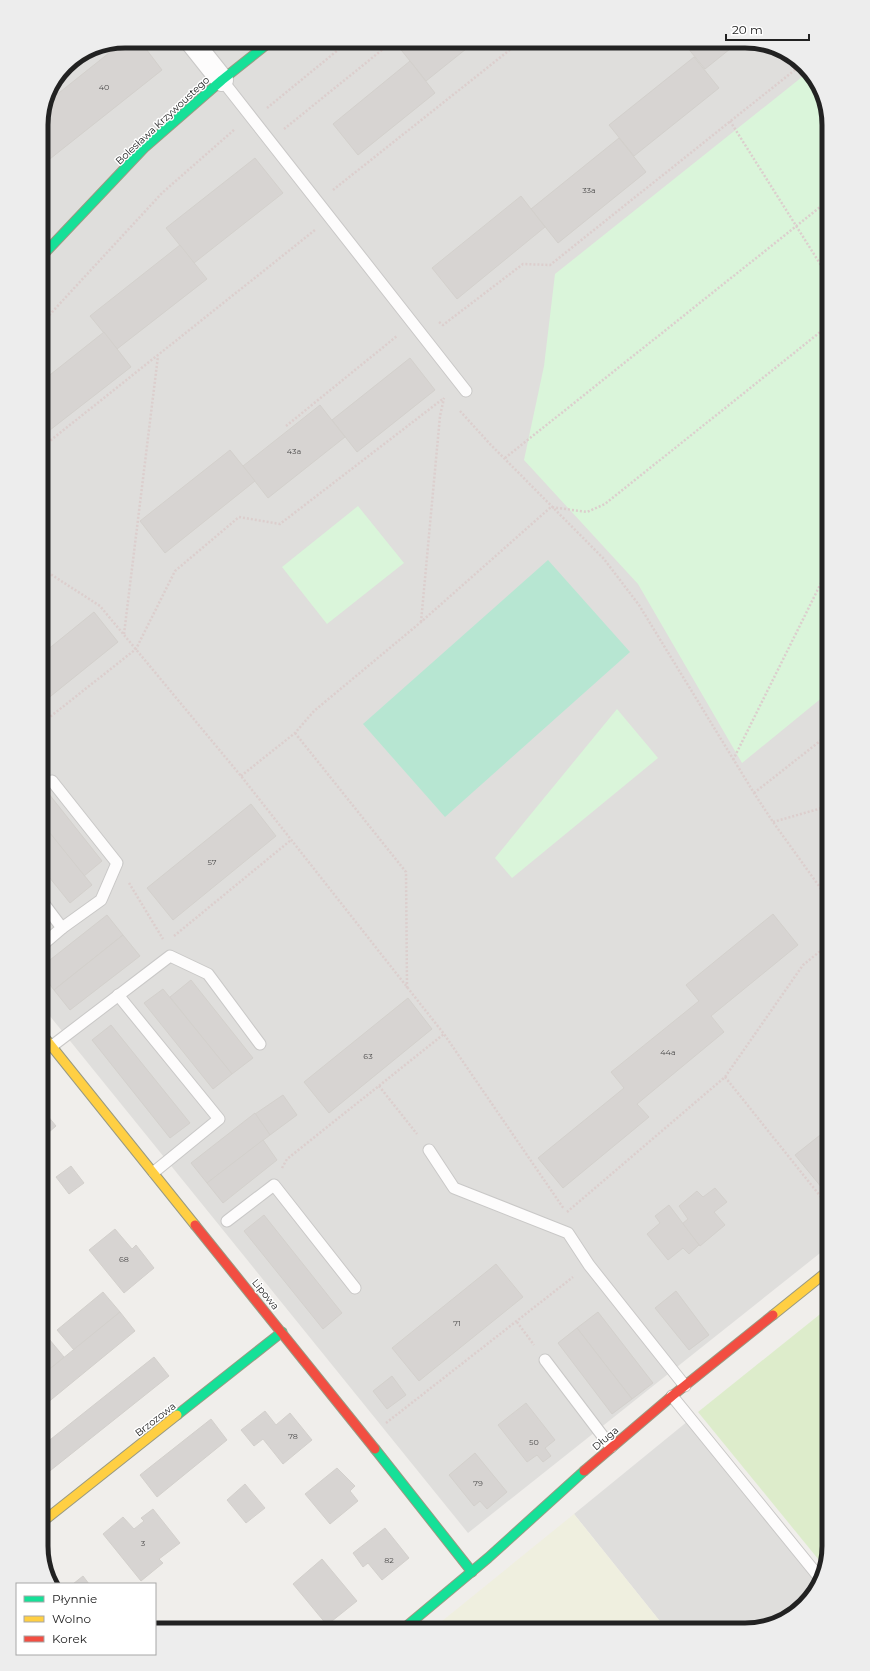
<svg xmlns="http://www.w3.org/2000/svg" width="870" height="1671" font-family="Montserrat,sans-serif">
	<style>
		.residential { fill: #dfdedc }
		.farmland { fill: #efefdf }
		.grass { fill: #ddeccb }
		.park { fill: #daf5da }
		.pitch { fill: #b7e6d2 }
		.building { fill: #d7d4d2; stroke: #d3d0cc }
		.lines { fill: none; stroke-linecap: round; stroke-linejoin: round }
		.lane-casing { stroke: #c9c8c7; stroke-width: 13 }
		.street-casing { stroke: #c9c8c7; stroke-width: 24 }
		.fast-casing { stroke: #999a82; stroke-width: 11 }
		.slow-casing { stroke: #999a82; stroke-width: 11 }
		.jam-casing { stroke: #999a82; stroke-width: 11 }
		.path { stroke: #dccecd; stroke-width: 2.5; stroke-dasharray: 2 2; stroke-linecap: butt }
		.lane { stroke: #fdfcfc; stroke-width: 11 }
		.street { stroke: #fdfcfc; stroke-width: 22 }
		.fast { stroke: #16e098; stroke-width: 9 }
		.slow { stroke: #ffcf43; stroke-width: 9 }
		.jam { stroke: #f24e42; stroke-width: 9 }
		.labels { text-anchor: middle; stroke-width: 3; stroke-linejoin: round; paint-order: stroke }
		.number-label { font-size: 8px; fill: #4f4e4e }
		.street-label { font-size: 10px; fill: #222; stroke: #fff }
		.rim { fill: none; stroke: #222; stroke-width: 5 }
	</style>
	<rect width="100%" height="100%" fill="#f0eeeb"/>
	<g class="residential">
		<polygon points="125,41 750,41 796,58 823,93 829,125 829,1246 468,1533 41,1005 41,120 48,93 66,66 93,47"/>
		<polygon points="688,1421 819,1580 815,1593 777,1624 745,1630 667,1630 574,1514"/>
	</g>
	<polygon class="farmland" points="574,1514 667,1630 431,1630"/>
	<polygon class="grass" points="829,1307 829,1546 823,1565 698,1412"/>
	<g class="park">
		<polygon points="807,73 823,93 829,125 829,692 742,763 638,584 524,460 544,366 555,274"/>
		<polygon points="358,506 404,563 327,624 282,567"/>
		<polygon points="617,709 658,758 512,878 495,858"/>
	</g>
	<polygon class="pitch" points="548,560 630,652 445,817 363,724"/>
	<g class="building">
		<polygon points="124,41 140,41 162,70 41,166 41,120 45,104"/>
		<polygon points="404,41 476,41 426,81 398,46"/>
		<polygon points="682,41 740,41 705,69"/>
		<polygon points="694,57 719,88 634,156 609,125"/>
		<polygon points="410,61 435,93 358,155 333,124"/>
		<polygon points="619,138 646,172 558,243 531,209"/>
		<polygon points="255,158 283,193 194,263 166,228"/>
		<polygon points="521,196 545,227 457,299 432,268"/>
		<polygon points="180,245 207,279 117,349 90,316"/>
		<polygon points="104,332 131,367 41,437 41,382"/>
		<polygon points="410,358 435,390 357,452 332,420"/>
		<polygon points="320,405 345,437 268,498 243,466"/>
		<polygon points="230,450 255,481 165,553 140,521"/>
		<polygon points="94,612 118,642 41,704 41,655"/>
		<polygon points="41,784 102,861 84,876 41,822"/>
		<polygon points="251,804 276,836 173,920 147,888"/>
		<polygon points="41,822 92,885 70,903 41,867"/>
		<polygon points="773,914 798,945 711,1016 724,1032 637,1104 649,1117 563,1188 538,1158 624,1088 611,1072 699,1001 686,985"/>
		<polygon points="107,915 123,935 54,990 41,973 41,967"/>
		<polygon points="123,935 140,956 70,1010 54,990"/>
		<polygon points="191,980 253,1058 232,1074 170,997"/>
		<polygon points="163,989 232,1074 213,1089 144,1003"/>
		<polygon points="408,998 432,1029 329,1113 304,1082"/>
		<polygon points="111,1025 190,1123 170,1138 92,1040"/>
		<polygon points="283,1095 297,1115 270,1135 255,1114"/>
		<polygon points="41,1098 47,1104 42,1109 56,1126 41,1139"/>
		<polygon points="255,1113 270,1135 207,1183 191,1163"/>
		<polygon points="829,1128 829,1182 822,1188 795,1155"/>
		<polygon points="263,1140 277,1160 223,1203 207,1183"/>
		<polygon points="71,1166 84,1183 69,1194 56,1177"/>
		<polygon points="715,1188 727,1202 714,1212 725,1225 700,1246 682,1224 688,1219 679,1206 697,1191 703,1197"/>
		<polygon points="669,1205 699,1245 689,1254 683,1248 668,1260 647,1234 660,1223 655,1216"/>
		<polygon points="264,1215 342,1313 323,1329 244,1231"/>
		<polygon points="115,1229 132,1249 136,1245 154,1268 124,1293 89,1250"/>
		<polygon points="496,1264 523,1297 419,1381 392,1348"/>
		<polygon points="676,1291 709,1335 689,1350 655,1308"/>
		<polygon points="103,1292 120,1312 74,1350 57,1330"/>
		<polygon points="41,1305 50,1315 41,1323"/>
		<polygon points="120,1312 135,1331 41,1408 41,1376"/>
		<polygon points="598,1312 653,1383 632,1399 577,1328"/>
		<polygon points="577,1328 632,1399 612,1414 558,1343"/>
		<polygon points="49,1339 64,1357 41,1376 41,1345"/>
		<polygon points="154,1357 169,1376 41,1478 41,1447"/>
		<polygon points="392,1376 406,1395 387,1409 373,1391"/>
		<polygon points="526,1403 555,1440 545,1448 551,1456 543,1462 537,1455 527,1462 498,1425"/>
		<polygon points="265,1411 276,1425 290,1413 312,1440 283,1464 263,1439 254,1446 241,1430"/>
		<polygon points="211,1419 227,1440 157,1497 140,1475"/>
		<polygon points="475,1453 507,1492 487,1509 480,1501 474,1506 449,1475"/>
		<polygon points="337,1468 355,1486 350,1491 358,1501 330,1524 305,1494"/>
		<polygon points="245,1484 265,1508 246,1523 227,1500"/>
		<polygon points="153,1509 180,1543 159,1559 163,1563 141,1581 103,1534 123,1517 134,1529 144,1521 141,1518"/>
		<polygon points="385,1528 409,1558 382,1580 368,1563 363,1567 353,1553"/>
		<polygon points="322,1559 357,1601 327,1625 293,1584"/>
		<polygon points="83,1576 89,1584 73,1584"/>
	</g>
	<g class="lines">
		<defs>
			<g id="lane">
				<polyline points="222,80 466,391"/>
				<polyline points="52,781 117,863 101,900 62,928"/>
				<polyline points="41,946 62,928 41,900"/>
				<polyline points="118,995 219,1119 154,1172"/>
				<polyline points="52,1046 170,956 208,974 260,1044"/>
				<polyline points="429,1150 454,1188 568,1233 589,1265 685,1386"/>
				<polyline points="227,1221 274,1185 355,1288"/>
				<polyline points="545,1360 611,1447"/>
				<polyline points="672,1396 819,1577"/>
			</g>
			<polyline id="street" points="191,41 222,80"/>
			<g id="fast">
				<polyline points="41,257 145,147 222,80 271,41"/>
				<polyline points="177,1415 282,1332"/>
				<polyline points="375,1449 472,1572"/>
				<polyline points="402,1630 488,1558 584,1471"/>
			</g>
			<g id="slow">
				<polyline points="41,1033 195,1225"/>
				<polyline points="773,1315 829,1270"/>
				<polyline points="41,1523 177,1415"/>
			</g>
			<g id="jam">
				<polyline points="195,1225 375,1449"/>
				<polyline points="584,1471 672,1396 773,1315"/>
			</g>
		</defs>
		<use href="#lane" class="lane-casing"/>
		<use href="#street" class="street-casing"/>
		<use href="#fast" class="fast-casing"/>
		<use href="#slow" class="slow-casing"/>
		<use href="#jam" class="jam-casing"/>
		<g class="path">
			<polyline points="267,108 349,41"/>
			<polyline points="730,121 829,278"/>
			<polyline points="284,129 393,41"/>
			<polyline points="333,190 521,41"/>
			<polyline points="439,322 443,325 523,264 550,265 801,65"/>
			<polyline points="41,324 162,193 235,129"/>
			<polyline points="460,411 490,444 604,559 639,605 754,793 773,822 829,900"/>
			<polyline points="286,426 397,336"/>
			<polyline points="41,448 315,230"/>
			<polyline points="505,458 829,200"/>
			<polyline points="41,568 100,606 241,776 444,1034 564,1209"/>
			<polyline points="421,622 440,416 444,398"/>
			<polyline points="124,634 158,356"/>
			<polyline points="41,724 136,649 175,571 239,517 280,524 444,398"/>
			<polyline points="295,733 406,872 407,988"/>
			<polyline points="733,760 829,567"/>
			<polyline points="241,776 295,733 314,711 421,622 551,507 587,512 605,504 829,325"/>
			<polyline points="754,793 829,734"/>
			<polyline points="773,822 829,806"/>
			<polyline points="129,883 163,939"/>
			<polyline points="174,936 291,840"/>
			<polyline points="725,1077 829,1207"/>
			<polyline points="379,1086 417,1134"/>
			<polyline points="282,1168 287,1159 444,1034"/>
			<polyline points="823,1200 829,1195"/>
			<polyline points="567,1212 725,1077 803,965 829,944"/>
			<polyline points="517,1322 534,1345"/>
			<polyline points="386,1423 573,1277"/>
		</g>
		<use href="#lane" class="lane"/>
		<use href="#street" class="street"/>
		<use href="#fast" class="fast"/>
		<use href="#slow" class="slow"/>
		<use href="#jam" class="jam"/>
	</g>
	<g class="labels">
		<g class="number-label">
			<text x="104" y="90">40</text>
			<text x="589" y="193">33a</text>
			<text x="294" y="454">43a</text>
			<text x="212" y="865">57</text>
			<text x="668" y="1055">44a</text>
			<text x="368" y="1059">63</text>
			<text x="124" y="1262">68</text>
			<text x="457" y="1326">71</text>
			<text x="293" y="1439">78</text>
			<text x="534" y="1445">50</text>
			<text x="478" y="1486">79</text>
			<text x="143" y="1546">3</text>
			<text x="389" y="1563">82</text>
		</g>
		<g class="street-label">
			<text transform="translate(162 120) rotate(-43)" y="4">Bolesława Krzywoustego</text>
			<text transform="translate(266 1294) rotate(51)" y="4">Lipowa</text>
			<text transform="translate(155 1419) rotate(-38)" y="4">Brzozowa</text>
			<text transform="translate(605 1438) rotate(-41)" y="4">Długa</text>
		</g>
	</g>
	<path d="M0 0H870V1671H0ZM125 48H745A77 77 0 0 1 822 125V1546A77 77 0 0 1 745 1623H125A77 77 0 0 1 48 1546V125A77 77 0 0 1 125 48Z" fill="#ededed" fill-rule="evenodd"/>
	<path class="rim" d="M125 48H745A77 77 0 0 1 822 125V1546A77 77 0 0 1 745 1623H125A77 77 0 0 1 48 1546V125A77 77 0 0 1 125 48Z"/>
	<rect x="16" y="1583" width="140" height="72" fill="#ffffff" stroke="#a7a7a7"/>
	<rect x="24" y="1596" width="20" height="6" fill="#16e098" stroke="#a7a7a7"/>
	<text x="52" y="1603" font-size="12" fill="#222222">Płynnie</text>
	<rect x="24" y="1616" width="20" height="6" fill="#ffcf43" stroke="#a7a7a7"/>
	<text x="52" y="1623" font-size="12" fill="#222222">Wolno</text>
	<rect x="24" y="1636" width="20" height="6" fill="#f24e42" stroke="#a7a7a7"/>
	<text x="52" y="1643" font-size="12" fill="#222222">Korek</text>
	<path d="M726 34v6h83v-6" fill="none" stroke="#222222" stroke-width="2"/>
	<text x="732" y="34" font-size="12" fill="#222222" stroke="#ffffff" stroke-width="3" paint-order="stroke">20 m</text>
</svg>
